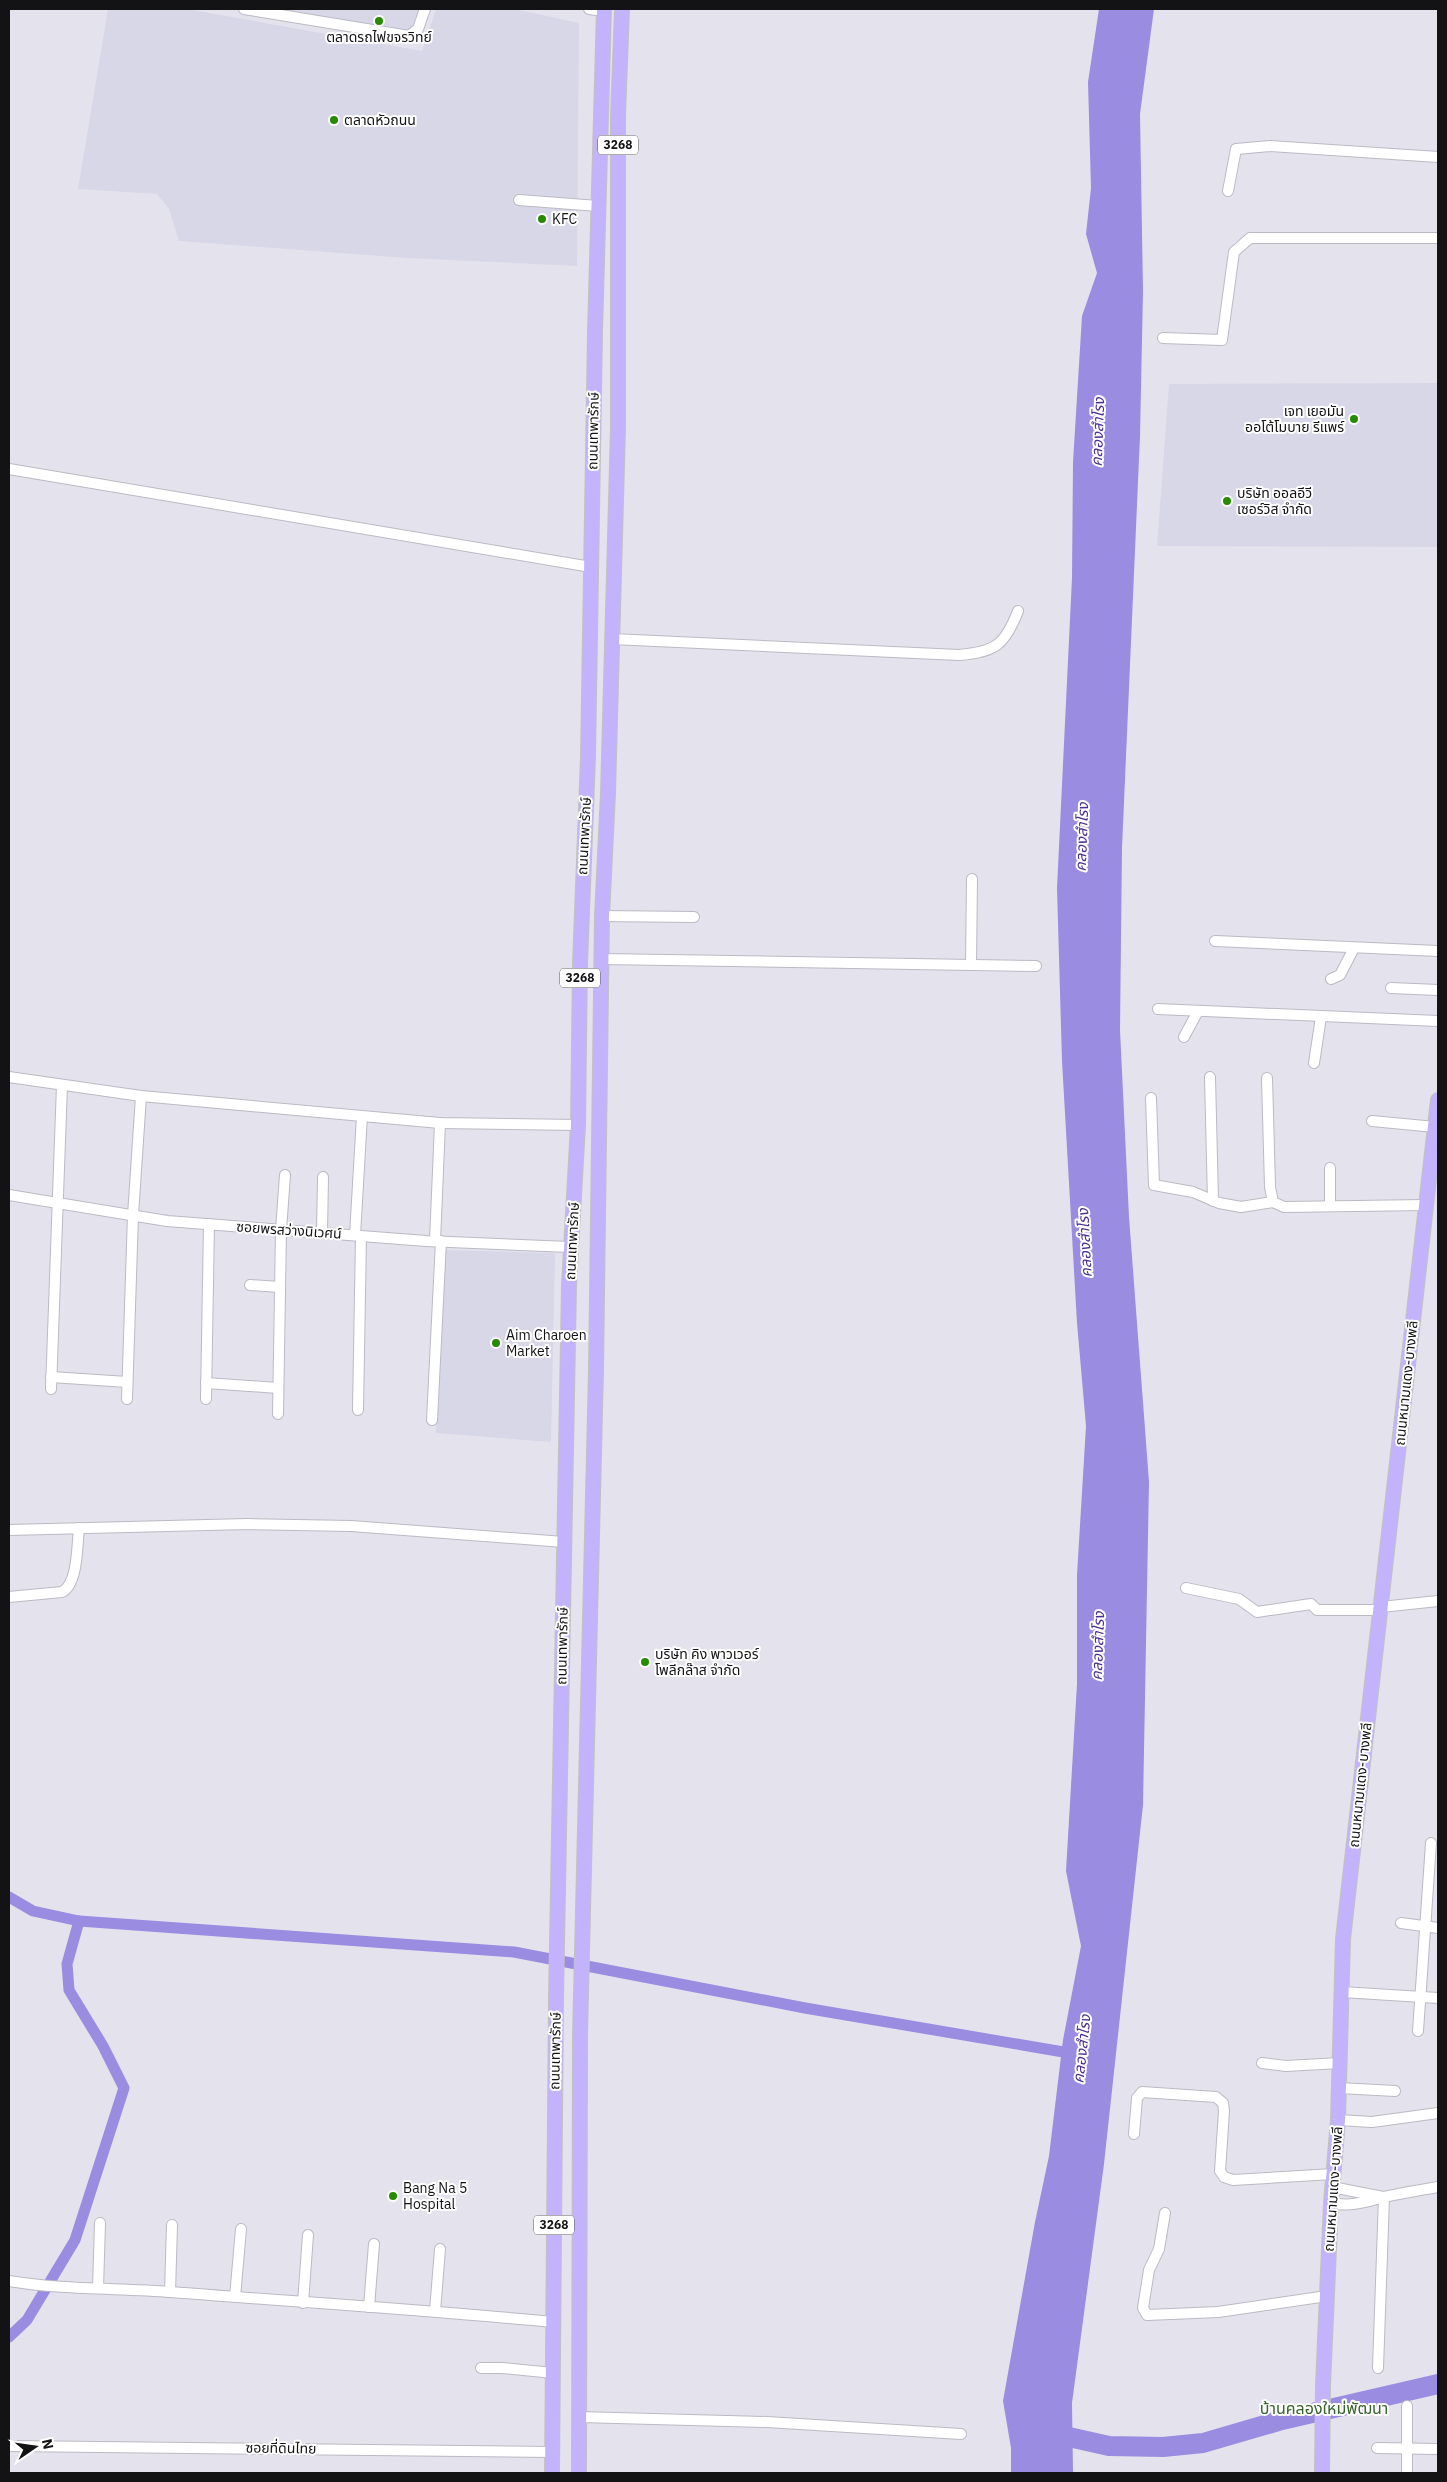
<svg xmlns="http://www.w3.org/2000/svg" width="1447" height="2482" font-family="'IBM Plex Sans','Noto Sans Thai',sans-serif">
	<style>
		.built { fill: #d8d7e8 }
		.water { fill: #998ce1 }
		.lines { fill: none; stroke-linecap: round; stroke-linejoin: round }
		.canal { stroke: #998ce1; stroke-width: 11 }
		.river { stroke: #998ce1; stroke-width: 20 }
		.minor-casing { stroke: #bbbac4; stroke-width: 12 }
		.major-casing { stroke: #c2c2c2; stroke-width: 16 }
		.minor { stroke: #fff; stroke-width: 10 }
		.major { stroke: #c2b3fc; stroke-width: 14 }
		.poi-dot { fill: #278b00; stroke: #fff; stroke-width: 2 }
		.labels { text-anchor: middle; stroke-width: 4; stroke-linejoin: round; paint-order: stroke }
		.shield { fill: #fff; stroke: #5a5a5c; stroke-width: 1 }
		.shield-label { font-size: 12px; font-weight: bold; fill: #131316 }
		.poi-label { font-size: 14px; fill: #131316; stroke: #fff; text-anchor: start }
		.street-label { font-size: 14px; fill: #131316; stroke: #fff }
		.water-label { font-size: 15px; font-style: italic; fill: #4a2f92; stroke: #fff }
		.quarter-label { font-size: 16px; fill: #35632b; stroke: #fff }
	</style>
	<rect width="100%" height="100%" fill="#e4e3ed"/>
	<g class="built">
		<polygon points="108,9 187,9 422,51 436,9 515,9 579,23 577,266 407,258 179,241 169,209 157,194 78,189"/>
		<polygon points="267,9 421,9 414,34"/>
		<polygon points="1438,383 1438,547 1157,546 1169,384"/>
		<polygon points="442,1250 555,1253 551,1442 436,1433"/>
	</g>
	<polygon class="water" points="1099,9 1154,9 1140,114 1143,291 1140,436 1122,848 1120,1030 1129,1217 1149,1482 1143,1805 1104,2164 1072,2403 1073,2473 1011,2473 1011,2448 1003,2401 1035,2222 1049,2156 1063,2040 1081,1946 1066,1871 1077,1684 1077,1575 1086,1426 1077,1323 1062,1061 1057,888 1072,578 1073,462 1082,316 1097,273 1086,234 1091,188 1088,82"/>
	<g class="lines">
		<g class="canal">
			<polyline points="9,1897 33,1911 79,1921 514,1952 805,2008 1075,2054"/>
			<polyline points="9,2337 27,2320 75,2240 124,2088 103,2046 69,1990 67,1964 79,1921"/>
		</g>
		<polyline class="river" points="1051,2433 1109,2446 1163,2447 1203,2443 1282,2420 1438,2384"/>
		<defs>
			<g id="minor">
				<polyline points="244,9 409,36 418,29 425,9"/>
				<polyline points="589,9 604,11"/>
				<polyline points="1228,191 1236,149 1270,146 1438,157"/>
				<polyline points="519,200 598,206"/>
				<polyline points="1163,338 1222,340 1234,252 1250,238 1438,238"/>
				<polyline points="9,469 591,567"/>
				<path d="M 612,639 L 959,655 C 995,652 1005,645 1018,611"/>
				<polyline points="602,916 694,917"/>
				<polyline points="1215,941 1438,951"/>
				<polyline points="601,959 1036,966"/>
				<polyline points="971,965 972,879"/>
				<polyline points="1331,979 1340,975 1354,948"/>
				<polyline points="1391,988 1438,990"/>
				<polyline points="1158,1009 1438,1021"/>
				<polyline points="1184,1037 1198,1011"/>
				<polyline points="1314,1063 1321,1017"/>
				<polyline points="9,1077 141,1096 440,1123 578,1125"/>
				<polyline points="1210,1077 1213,1201"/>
				<polyline points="1267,1078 1270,1187 1273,1202 1284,1207 1426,1205"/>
				<polyline points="1151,1098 1154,1185 1193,1192 1219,1203 1241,1207 1273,1202"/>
				<polyline points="1372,1121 1435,1127"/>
				<polyline points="1330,1168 1330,1206"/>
				<polyline points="9,1195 167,1221 426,1241 570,1247"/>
				<polyline points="322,1233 323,1177"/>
				<polyline points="355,1235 362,1116"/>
				<polyline points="435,1241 440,1123"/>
				<polyline points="250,1285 280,1287"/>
				<polyline points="51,1377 127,1382"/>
				<polyline points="206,1383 278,1388"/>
				<polyline points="51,1389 62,1085"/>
				<polyline points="127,1399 133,1215 141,1096"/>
				<polyline points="206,1399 209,1224"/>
				<polyline points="358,1410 361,1236"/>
				<polyline points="278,1414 281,1230 285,1175"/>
				<polyline points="432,1420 441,1241"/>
				<polyline points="9,1530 247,1524 351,1526 564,1542"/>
				<polyline points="1186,1588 1239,1599 1257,1612 1311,1604 1317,1610 1380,1610"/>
				<path d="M 9,1597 L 62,1592 C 78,1584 77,1545 79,1528"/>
				<polyline points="1381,1607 1438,1601"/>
				<polyline points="1401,1923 1438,1928"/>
				<polyline points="1342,1992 1438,1998"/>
				<polyline points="1418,2031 1431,1843"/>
				<polyline points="1262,2063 1286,2066 1340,2063"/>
				<polyline points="1339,2088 1395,2091"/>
				<polyline points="1338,2120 1372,2122 1438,2113"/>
				<polyline points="1134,2134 1137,2098 1142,2092 1216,2097 1223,2103 1224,2111 1220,2171 1224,2177 1233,2180 1333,2174"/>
				<polyline points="1332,2187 1383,2197"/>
				<path d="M 1331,2203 C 1351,2207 1365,2202 1384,2197 C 1402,2193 1420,2190 1438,2187"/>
				<polyline points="1165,2213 1159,2249 1149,2270 1143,2308 1147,2315 1218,2312 1327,2296"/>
				<path d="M 9,2281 C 62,2290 117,2288 171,2292 C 299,2302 426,2310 553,2322"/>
				<polyline points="98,2288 100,2223"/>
				<polyline points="170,2292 172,2225"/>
				<polyline points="235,2297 241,2229"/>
				<polyline points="303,2303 308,2235"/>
				<polyline points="369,2307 374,2244"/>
				<polyline points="435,2311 440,2249"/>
				<polyline points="481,2368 502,2368 553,2373"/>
				<polyline points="1378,2368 1384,2197"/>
				<polyline points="1407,2406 1407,2473"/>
				<polyline points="579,2417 767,2422 961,2434"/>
				<polyline points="9,2446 553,2452"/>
				<polyline points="1377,2448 1438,2449"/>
			</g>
			<g id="major">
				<polyline points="552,2473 556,1999 569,1285 578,1125 580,964 588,757 595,332 604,9"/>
				<polyline points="579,2473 580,2036 596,1370 602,916 608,793 618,428 618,116 622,9"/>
				<polyline points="1322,2473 1323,2385 1331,2203 1338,2120 1343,1939 1438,1100"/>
			</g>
		</defs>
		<use href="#minor" class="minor-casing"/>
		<use href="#major" class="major-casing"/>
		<use href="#minor" class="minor"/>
		<use href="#major" class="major"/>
	</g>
	<g class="poi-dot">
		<circle cx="379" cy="21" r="5"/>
		<circle cx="334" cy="120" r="5"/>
		<circle cx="542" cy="219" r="5"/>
		<circle cx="1354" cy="419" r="5"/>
		<circle cx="1227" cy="501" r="5"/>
		<circle cx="496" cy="1343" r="5"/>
		<circle cx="645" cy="1662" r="5"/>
		<circle cx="393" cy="2196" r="5"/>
	</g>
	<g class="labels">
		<g class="shield">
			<rect x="598" y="135.5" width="40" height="19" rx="4"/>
			<rect x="560" y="968.5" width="40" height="19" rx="4"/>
			<rect x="534" y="2215.5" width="40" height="19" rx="4"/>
		</g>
		<g class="shield-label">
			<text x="618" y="149">3268</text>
			<text x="580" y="982">3268</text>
			<text x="554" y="2229">3268</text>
		</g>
		<g class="poi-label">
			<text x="379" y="42" text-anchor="middle">ตลาดรถไฟขจรวิทย์</text>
			<text x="344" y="125">ตลาดหัวถนน</text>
			<text x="552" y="224">KFC</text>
			<text x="1344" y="416" text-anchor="end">เจท เยอมัน<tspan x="1344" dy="16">ออโต้โมบาย รีแพร์</tspan></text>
			<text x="1237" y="498">บริษัท ออลอีวี<tspan x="1237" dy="16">เซอร์วิส จำกัด</tspan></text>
			<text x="506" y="1340">Aim Charoen<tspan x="506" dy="16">Market</tspan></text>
			<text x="655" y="1659">บริษัท คิง พาวเวอร์<tspan x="655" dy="16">โพลีกล๊าส จำกัด</tspan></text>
			<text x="403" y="2193">Bang Na 5<tspan x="403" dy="16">Hospital</tspan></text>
		</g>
		<g class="street-label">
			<text transform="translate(593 431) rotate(-89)" y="5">ถนนเทพารักษ์</text>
			<text transform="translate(584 836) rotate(-87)" y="5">ถนนเทพารักษ์</text>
			<text transform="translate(289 1230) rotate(4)" y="5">ซอยพรสว่างนิเวศน์</text>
			<text transform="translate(572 1241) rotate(-87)" y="5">ถนนเทพารักษ์</text>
			<text transform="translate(1406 1383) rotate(-84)" y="5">ถนนหนามแดง-บางพลี</text>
			<text transform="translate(562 1646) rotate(-89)" y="5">ถนนเทพารักษ์</text>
			<text transform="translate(1360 1785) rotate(-84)" y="5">ถนนหนามแดง-บางพลี</text>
			<text transform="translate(555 2051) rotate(-89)" y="5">ถนนเทพารักษ์</text>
			<text transform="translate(1333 2189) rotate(-86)" y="5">ถนนหนามแดง-บางพลี</text>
			<text transform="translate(281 2448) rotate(1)" y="5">ซอยที่ดินไทย</text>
		</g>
		<g class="water-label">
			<text transform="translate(1098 432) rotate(-88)" y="5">คลองสำโรง</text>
			<text transform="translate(1082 837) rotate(-88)" y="5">คลองสำโรง</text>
			<text transform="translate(1085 1243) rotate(-93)" y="5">คลองสำโรง</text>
			<text transform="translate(1098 1646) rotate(-88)" y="5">คลองสำโรง</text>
			<text transform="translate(1082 2049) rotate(-84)" y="5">คลองสำโรง</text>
		</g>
		<g class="quarter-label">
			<text x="1324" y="2414">บ้านคลองใหม่พัฒนา</text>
		</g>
	</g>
	<rect width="1447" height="2482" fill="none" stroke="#131316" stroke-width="20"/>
	<g transform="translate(35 2447) rotate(77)" stroke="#ffffff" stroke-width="4" paint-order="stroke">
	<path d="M0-4L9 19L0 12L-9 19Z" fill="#131316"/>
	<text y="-8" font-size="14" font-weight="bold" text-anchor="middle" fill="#131316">N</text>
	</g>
</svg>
